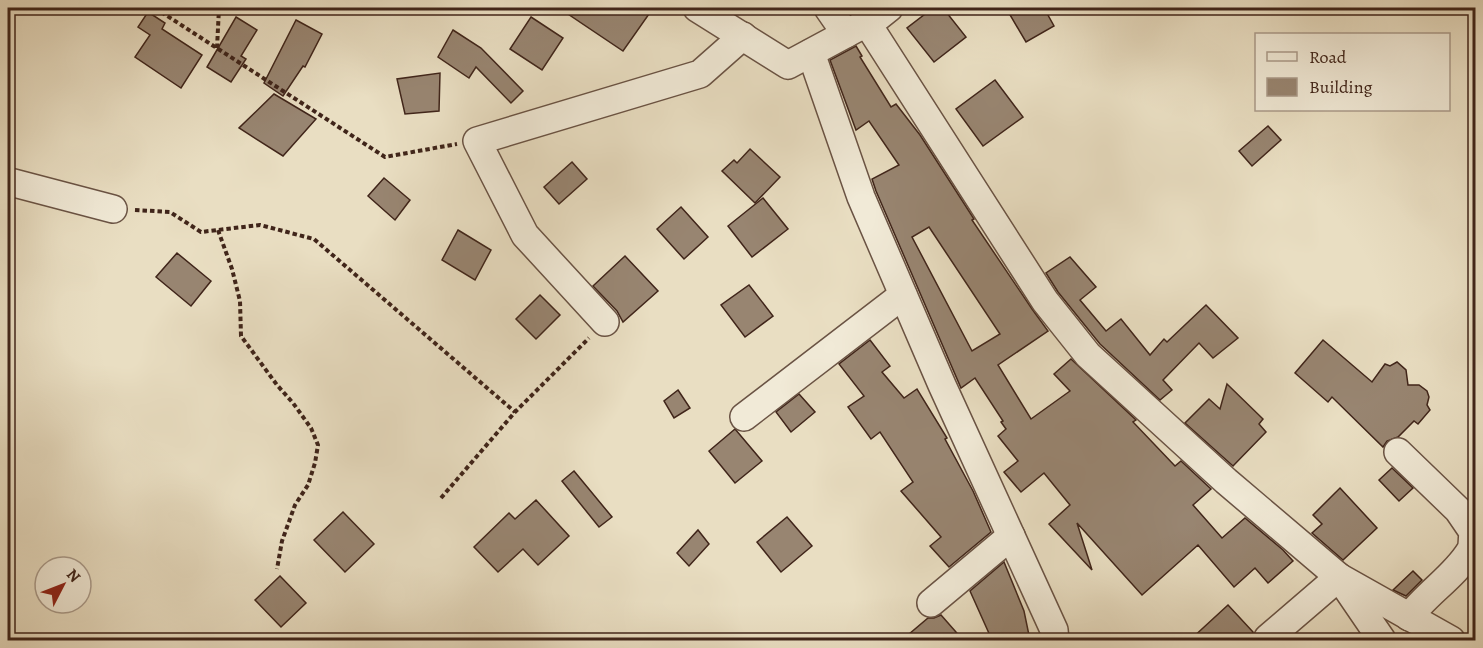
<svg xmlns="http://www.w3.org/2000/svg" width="1483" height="648" font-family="Alegreya,serif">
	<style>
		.building { fill: #988571; stroke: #40251a; stroke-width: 1.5; fill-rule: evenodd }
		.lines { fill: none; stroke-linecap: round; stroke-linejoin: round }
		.minor-casing { stroke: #6a5344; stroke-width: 30 }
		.path { stroke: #40251a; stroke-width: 4; stroke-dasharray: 4.5 3; stroke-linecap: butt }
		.minor { stroke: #f1ead7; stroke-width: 27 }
	</style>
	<rect width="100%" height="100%" fill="#e9dec2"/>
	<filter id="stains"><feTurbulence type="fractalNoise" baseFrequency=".00333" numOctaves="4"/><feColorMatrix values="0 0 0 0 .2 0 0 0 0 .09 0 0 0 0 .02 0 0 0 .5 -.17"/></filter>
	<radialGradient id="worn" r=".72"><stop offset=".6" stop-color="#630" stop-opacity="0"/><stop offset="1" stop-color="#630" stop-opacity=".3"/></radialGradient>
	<g class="building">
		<polygon points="559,8 639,8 649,14 623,51"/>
		<polygon points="933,8 943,8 966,37 934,62 907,28"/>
		<polygon points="1006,8 1044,8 1054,26 1026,42"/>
		<polygon points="148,12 165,23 162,29 202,55 181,88 135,57 150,35 138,27"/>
		<polygon points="236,17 257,30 241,56 246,59 231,82 207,67"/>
		<polygon points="531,17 563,38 542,70 510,49"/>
		<polygon points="296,20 322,34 305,67 303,66 283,96 264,83"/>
		<polygon points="453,30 481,48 523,91 511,103 476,67 469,78 438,57"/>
		<path d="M 856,46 L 862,56 L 860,57 L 891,107 L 896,104 L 920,135 L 974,219 L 972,220 L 1032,309 L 1048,331 L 998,365 L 1031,419 L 1070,391 L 1054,374 L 1071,359 L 1136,420 L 1133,422 L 1175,466 L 1181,461 L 1211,489 L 1193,505 L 1222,538 L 1245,518 L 1283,550 L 1293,561 L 1268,583 L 1255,568 L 1234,587 L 1198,545 L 1142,595 L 1077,523 L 1092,570 L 1049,524 L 1070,505 L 1044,473 L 1021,492 L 1004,472 L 1018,461 L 998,436 L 1006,429 L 1001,422 L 1003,421 L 975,378 L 961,388 L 876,191 L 872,179 L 899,165 L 869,121 L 856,130 L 830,60 ZM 929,227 L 1000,334 L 972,351 L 912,237 Z"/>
		<polygon points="440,73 439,111 405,114 397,79"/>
		<polygon points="995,80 1023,117 983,146 956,109"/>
		<polygon points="274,94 316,119 283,156 239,128"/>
		<polygon points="1268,126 1281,140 1252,166 1239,151"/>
		<polygon points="750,149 780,177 755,203 722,171 734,160 737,163"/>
		<polygon points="572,162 587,179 559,204 544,187"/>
		<polygon points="384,178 410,200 395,220 368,196"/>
		<polygon points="763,198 788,229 752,257 728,226"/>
		<polygon points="681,207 708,237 684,259 657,229"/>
		<polygon points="458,230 491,250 475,280 442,260"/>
		<polygon points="177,253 211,281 191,306 156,277"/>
		<polygon points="625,256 658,291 623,322 617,311 593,286"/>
		<polygon points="1070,257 1096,287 1080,300 1106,331 1121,319 1150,355 1164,339 1167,342 1206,305 1238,338 1213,358 1199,343 1163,380 1172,390 1160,400 1100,344 1058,292 1046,273"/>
		<polygon points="749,285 773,316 745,337 721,305"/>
		<polygon points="540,295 560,315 536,339 516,319"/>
		<polygon points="870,340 890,366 882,372 904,398 917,389 947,438 945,439 973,491 991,532 949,567 930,546 941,537 901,491 913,482 880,432 871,439 848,407 864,396 839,364"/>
		<polygon points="1323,340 1372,382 1385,364 1390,366 1397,362 1406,370 1408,385 1419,385 1427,391 1429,397 1427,405 1430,410 1418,424 1414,421 1398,437 1387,441 1383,447 1332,397 1328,402 1295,373"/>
		<polygon points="1227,384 1263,419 1259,424 1266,432 1233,466 1185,423 1209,399 1220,409"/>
		<polygon points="678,390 690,408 674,418 664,401"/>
		<polygon points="799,394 815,412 791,432 776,412"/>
		<polygon points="735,429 762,461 735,483 709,451"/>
		<polygon points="1392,468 1413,488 1399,501 1379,480"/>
		<polygon points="574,471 612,517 599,527 562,481"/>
		<polygon points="1340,488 1377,528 1343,560 1312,533 1322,524 1313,515"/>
		<polygon points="536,500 569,536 538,565 523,549 498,572 474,547 509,513 515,519"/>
		<polygon points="343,512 374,544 345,572 314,540"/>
		<polygon points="787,517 812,546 781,572 757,542"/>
		<polygon points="698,530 709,544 689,566 677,553"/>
		<polygon points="1004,562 1024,611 1030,640 992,640 970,591"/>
		<polygon points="1413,571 1422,580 1406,596 1393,590"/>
		<polygon points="280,576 306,603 281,627 255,600"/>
		<polygon points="1228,605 1253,632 1253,640 1190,640"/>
		<polygon points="941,615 963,640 902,640 928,618 934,618"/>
	</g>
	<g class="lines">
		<defs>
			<g id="minor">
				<polyline points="697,8 788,65 879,16 889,8"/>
				<polyline points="828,8 846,34"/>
				<polyline points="867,23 1045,301 1088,355 1226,481 1339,577 1451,640"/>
				<polyline points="811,53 861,197 942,385 1054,630 1055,640"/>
				<polyline points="8,183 10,182 113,209"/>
				<polyline points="605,322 525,235 477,141 700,74 743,36"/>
				<polyline points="744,417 903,295"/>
				<path d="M 1398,452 L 1458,510 L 1473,532 C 1472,538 1473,546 1470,551 C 1455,576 1427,593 1409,617"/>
				<polyline points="931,603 1011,536"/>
				<polyline points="1268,638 1339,577 1382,640"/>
			</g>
		</defs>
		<use href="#minor" class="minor-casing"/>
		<g class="path">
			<polyline points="155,8 385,157 457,144"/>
			<polyline points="217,48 219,8"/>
			<polyline points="135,210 170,212 201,232 260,225 314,239 515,412"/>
			<polyline points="218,230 232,269 240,301 241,336 277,385 293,403 311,428 318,445 315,463 308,485 295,505 282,541 277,569"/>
			<polyline points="441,498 515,412 589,338"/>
		</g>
		<use href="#minor" class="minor"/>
	</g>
	<rect width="1483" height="648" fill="none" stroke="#e9dec2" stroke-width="30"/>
	<rect x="9" y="9" width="1465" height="630" fill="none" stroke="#40251a" stroke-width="3"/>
	<rect x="15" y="15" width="1453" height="618" fill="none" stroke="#40251a" stroke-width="1.5"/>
	<rect x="1255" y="33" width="195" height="78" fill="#f1ead7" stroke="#aa9b8b" stroke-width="1.5"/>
	<rect x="1267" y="52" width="30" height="9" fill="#f1ead7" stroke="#aa9b8b" stroke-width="1.5"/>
	<text x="1309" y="63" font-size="18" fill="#40251a">Road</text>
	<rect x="1267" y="78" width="30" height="18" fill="#988571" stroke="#aa9b8b" stroke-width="1.5"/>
	<text x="1309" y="93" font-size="18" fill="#40251a">Building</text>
	<g transform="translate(63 585) rotate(48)"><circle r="28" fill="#f1ead7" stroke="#aa9b8b" stroke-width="1.5"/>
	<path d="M0-4.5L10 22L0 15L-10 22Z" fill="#8f2418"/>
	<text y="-9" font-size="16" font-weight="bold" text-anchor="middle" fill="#40251a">N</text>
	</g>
	<rect width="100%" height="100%" filter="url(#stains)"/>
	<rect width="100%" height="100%" fill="url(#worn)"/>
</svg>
